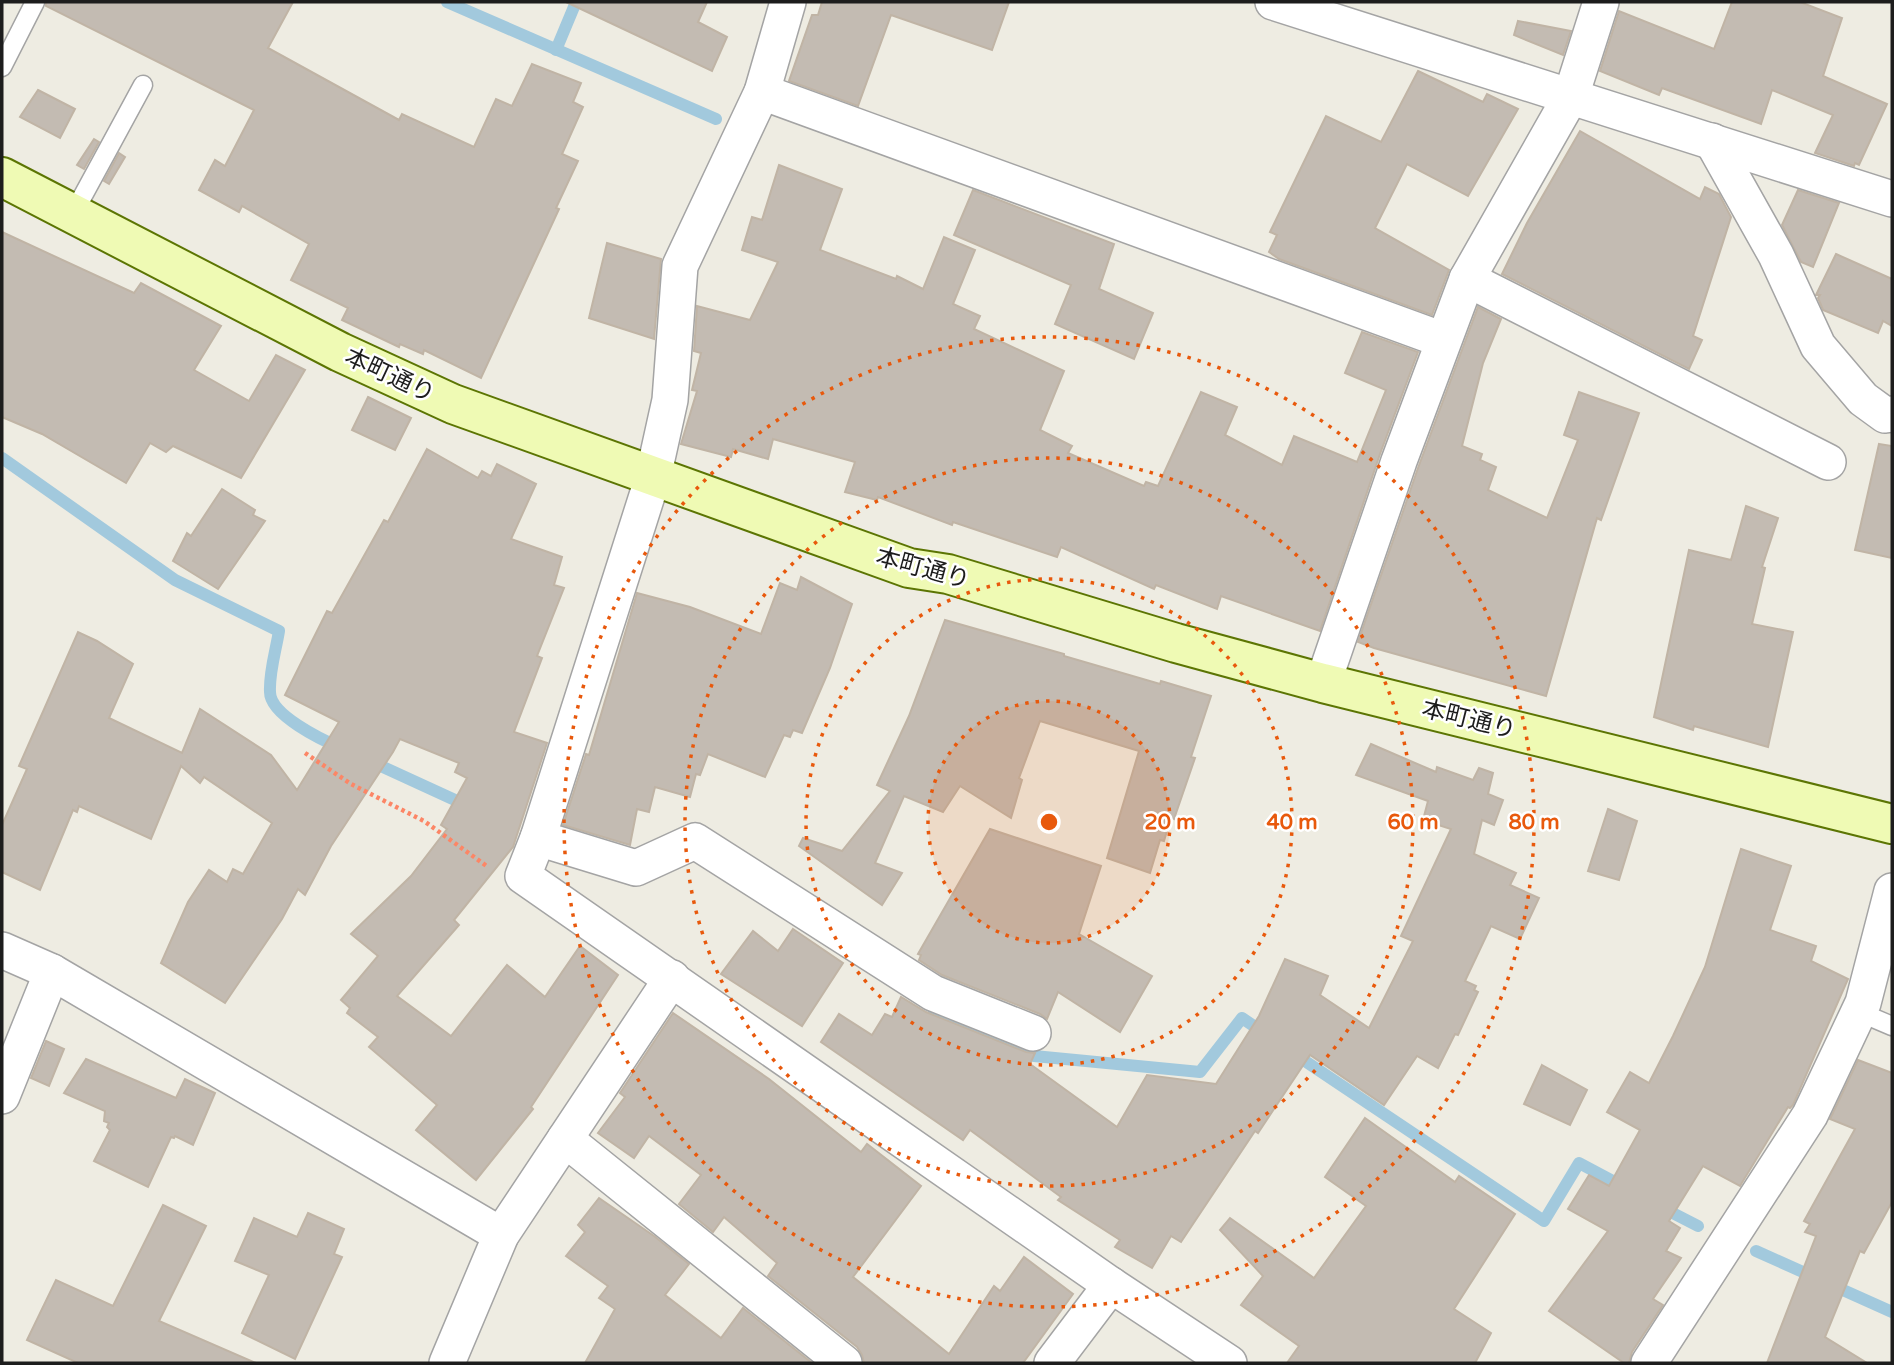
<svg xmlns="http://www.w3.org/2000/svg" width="1894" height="1365" font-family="'Varela Round','Noto Sans JP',sans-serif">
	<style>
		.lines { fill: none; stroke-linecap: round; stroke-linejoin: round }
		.stream { stroke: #a2c9dd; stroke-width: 12 }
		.building { fill: #c3bbb2; stroke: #c0b4a5; stroke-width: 2 }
		.lane-casing { stroke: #a4a4a4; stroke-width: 21 }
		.street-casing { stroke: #a4a4a4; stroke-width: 38 }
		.secondary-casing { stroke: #5c7503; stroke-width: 42 }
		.path { stroke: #fc8666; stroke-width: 4.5; stroke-dasharray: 3.5 3.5; stroke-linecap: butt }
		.lane { stroke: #fff; stroke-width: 18 }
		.street { stroke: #fff; stroke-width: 35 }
		.secondary { stroke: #effab4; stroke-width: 38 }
		.ring { fill: none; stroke: #e8590c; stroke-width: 3.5; stroke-dasharray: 3.5 7 }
		.labels { text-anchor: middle; stroke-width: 5; stroke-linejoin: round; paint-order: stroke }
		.street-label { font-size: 24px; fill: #1d1d1d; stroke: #fff }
		.centre { fill: #e8590c; stroke: #fff; stroke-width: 3.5 }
		.ring-label { font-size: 21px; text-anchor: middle; font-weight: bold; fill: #e8590c; stroke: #fff; stroke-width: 5; stroke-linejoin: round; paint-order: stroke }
	</style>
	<rect width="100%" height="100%" fill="#eeece2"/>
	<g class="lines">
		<g class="stream">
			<polyline points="447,2 716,119"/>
			<polyline points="556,50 576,2"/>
			<path d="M 2,458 L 175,580 L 279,631 C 276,650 269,672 270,692 C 270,715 322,740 341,748"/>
			<polyline points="370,761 468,806"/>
			<polyline points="934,1012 1034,1056 1200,1072 1242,1018 1267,1035"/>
			<polyline points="1293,1053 1544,1221 1579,1163 1626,1188"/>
			<polyline points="1661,1207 1698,1226"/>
			<polyline points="1756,1251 1892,1312"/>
		</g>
	</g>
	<g class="building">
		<polygon points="46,2 293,2 268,48 399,120 402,114 474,147 496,99 512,106 532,64 581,83 573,102 583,107 562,154 578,161 556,208 559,209 481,378 424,350 423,354 400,344 399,347 342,320 348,308 291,280 309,244 242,206 239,212 199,190 215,160 225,166 254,110 46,6"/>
		<polygon points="566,2 707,2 698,22 727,37 712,71"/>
		<polygon points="822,2 1009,2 992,50 891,15 858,106 789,81 812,15 818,15"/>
		<polygon points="1732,2 1800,2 1842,18 1823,76 1887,104 1859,165 1855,163 1854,166 1815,153 1833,115 1772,90 1761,124 1662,88 1659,95 1600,71 1619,11 1714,49"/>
		<polygon points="1518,21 1571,31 1563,55 1514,35"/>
		<polygon points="1418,71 1483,102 1487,94 1518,109 1468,196 1407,164 1375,228 1449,270 1432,315 1279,259 1269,252 1277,235 1270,232 1326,116 1381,142"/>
		<polygon points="38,90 75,109 60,138 20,117"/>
		<polygon points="1580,131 1700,199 1705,187 1719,194 1731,217 1693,336 1702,340 1689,369 1502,274 1527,223"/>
		<polygon points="94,139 99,142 84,169 77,165"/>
		<polygon points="119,153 125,157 109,184 104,181"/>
		<polygon points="779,165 842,189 820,250 896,279 897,276 923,289 944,237 975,250 953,304 980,316 974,329 1064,371 1040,430 1072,446 1068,453 1144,486 1146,482 1158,486 1201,392 1237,407 1225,435 1282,465 1294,436 1357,462 1386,390 1345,373 1362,332 1418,352 1380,454 1320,631 1221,596 1217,609 1156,585 1154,589 1061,547 1057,557 953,522 952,525 878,497 877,500 845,492 855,462 773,439 768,459 733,449 731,457 681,444 697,391 692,390 701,353 694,351 697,306 750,320 778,262 742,250 752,217 762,220"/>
		<polygon points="973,190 1114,244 1099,289 1153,313 1134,359 1055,324 1071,285 954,235"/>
		<polygon points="1798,190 1839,203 1813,267 1801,262 1782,225"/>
		<polygon points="2,232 134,293 141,283 221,326 194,370 249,401 276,355 305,370 241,478 173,446 166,452 150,443 126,483 42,434 2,417"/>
		<polygon points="607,243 661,259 654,339 589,318"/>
		<polygon points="1836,254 1892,279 1892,326 1883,321 1878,333 1823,310 1818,298 1820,295 1816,295"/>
		<polygon points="1478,307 1501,319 1483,363 1462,446 1482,454 1480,460 1496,467 1488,490 1547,518 1578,440 1564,435 1579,392 1639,413 1601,520 1597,518 1546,696 1374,648 1358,642 1418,468"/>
		<polygon points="368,397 411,418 395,450 352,430"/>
		<polygon points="1879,444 1892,446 1892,558 1855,550"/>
		<polygon points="427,449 478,478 482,471 491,476 497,464 536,484 511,539 562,557 554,585 564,588 537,656 542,658 514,732 547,743 513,847 454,920 459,925 397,996 451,1036 507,965 545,997 580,946 618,975 531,1107 533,1109 476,1180 416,1130 437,1105 369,1047 378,1037 347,1013 350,1008 341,1000 378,956 351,934 411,876 447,829 441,825 467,778 455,772 459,763 400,739 393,752 331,846 305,895 298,889 282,919 225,1003 161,963 188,902 209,870 227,882 233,869 243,874 272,823 204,777 200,783 181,766 151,839 79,806 77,812 73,810 40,890 2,872 2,825 27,769 19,766 78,632 97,641 133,664 109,718 182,753 200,709 271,755 297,790 339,722 285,695 327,611 332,613 384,520 388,522"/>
		<polygon points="222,489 255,510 253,515 265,521 218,589 173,561 187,533 191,536"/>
		<polygon points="1746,506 1778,518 1762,567 1765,568 1752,624 1793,632 1768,747 1694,726 1693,730 1654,717 1689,550 1731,560"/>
		<polygon points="801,577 852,604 830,668 802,733 793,730 790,737 784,735 765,777 708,754 700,775 696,774 690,797 655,787 649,812 637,809 630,845 563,825 586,754 589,755 637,593 690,607 761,634 780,583 797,590"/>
		<polygon points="945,620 1064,654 1064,656 1160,684 1161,681 1211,696 1191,757 1195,758 1174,819 1171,817 1164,841 1160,840 1150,873 1107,858 1139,751 1040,721 1019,778 1022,780 1011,818 960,786 943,812 904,796 875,863 902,873 882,905 799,846 803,838 842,851 890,791 877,785 909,716"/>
		<polygon points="1371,744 1436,772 1437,767 1473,780 1479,768 1493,773 1488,794 1503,800 1494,825 1482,820 1474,854 1516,873 1510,885 1539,898 1520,939 1491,926 1465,981 1476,986 1474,990 1478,992 1458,1035 1455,1034 1438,1068 1417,1056 1384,1105 1310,1055 1258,1133 1255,1131 1181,1242 1171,1236 1152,1268 1115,1247 1120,1240 1058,1200 1061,1197 970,1130 963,1140 821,1042 839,1014 872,1035 885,1014 892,1017 901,997 926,1012 1026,1052 1035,1053 1030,1064 1117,1127 1147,1075 1216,1084 1259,1016 1285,959 1328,976 1320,995 1369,1028 1413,941 1401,936 1451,829 1423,820 1428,801 1356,775"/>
		<polygon points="1608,809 1637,821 1619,880 1588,871"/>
		<polygon points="990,829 1101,866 1079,934 1152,976 1120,1032 1058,992 1047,1019 1040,1014 942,975 919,960 921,955 918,954"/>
		<polygon points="1741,849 1791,866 1770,930 1816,946 1811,961 1848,979 1793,1105 1790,1108 1788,1107 1740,1186 1703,1166 1669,1221 1680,1228 1666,1251 1681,1258 1653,1299 1663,1305 1632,1352 1629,1363 1624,1363 1549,1311 1608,1231 1568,1209 1589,1175 1609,1186 1640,1130 1607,1112 1630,1072 1649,1083 1673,1036 1705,967"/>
		<polygon points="793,929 843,963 802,1026 721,974 753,931 778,951"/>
		<polygon points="673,1013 769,1079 861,1152 867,1144 921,1186 853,1277 949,1354 994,1286 1000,1291 1024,1257 1073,1294 1023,1363 864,1363 862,1355 857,1347 768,1276 777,1263 724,1217 713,1232 679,1204 701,1175 649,1136 634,1158 598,1133 625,1097 620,1093"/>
		<polygon points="46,1041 64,1049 49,1086 31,1078"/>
		<polygon points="86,1059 176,1098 185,1079 215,1093 193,1145 175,1136 174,1138 171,1137 148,1187 94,1161 110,1130 107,1127 109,1123 104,1121 105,1111 64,1093"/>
		<polygon points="1858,1060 1892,1073 1892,1202 1864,1253 1860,1251 1825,1337 1867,1363 1767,1363 1816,1236 1805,1232 1810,1224 1804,1221 1855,1129 1830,1119"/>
		<polygon points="1542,1065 1587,1090 1570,1125 1524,1104"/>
		<polygon points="1365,1118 1455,1182 1459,1176 1515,1214 1454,1309 1491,1333 1475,1363 1287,1363 1299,1346 1241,1305 1263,1276 1220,1230 1230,1218 1314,1278 1366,1206 1325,1177"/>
		<polygon points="599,1198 654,1236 689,1264 665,1295 721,1338 743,1308 812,1363 585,1363 615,1309 599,1298 608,1286 566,1256 585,1232 578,1225"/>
		<polygon points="163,1205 206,1226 159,1321 256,1363 78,1363 27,1340 56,1280 113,1306"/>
		<polygon points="308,1213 344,1229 334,1254 342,1257 295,1359 242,1333 269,1275 235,1261 254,1218 297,1237"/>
	</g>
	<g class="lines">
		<defs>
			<g id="lane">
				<polyline points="2,67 35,2"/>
				<polyline points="73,214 143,85"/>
				<polyline points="1859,1012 1892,1026"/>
			</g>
			<g id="street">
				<polyline points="788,2 762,92 680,266 670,400 653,477 538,838 523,876 1111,1285 1229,1363"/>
				<polyline points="1273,2 1892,199"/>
				<polyline points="762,92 1443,340"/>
				<polyline points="1712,141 1776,255 1818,346 1863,399 1885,415 1892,414"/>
				<polyline points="1467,279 1828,462"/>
				<polyline points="1323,683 1399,461 1467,279 1571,96 1601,2"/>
				<polyline points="538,838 636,868 695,841 933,993 1033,1033"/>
				<polyline points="2,950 52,972 501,1235"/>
				<polyline points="2,1096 52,972"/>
				<polyline points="565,1139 844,1363"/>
				<polyline points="447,1363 501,1235 672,978"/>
				<polyline points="1052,1363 1111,1285"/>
				<polyline points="1649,1363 1810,1115 1863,1003 1892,891"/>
			</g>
			<polyline id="secondary" points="2,177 340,352 453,404 909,568 948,574 1176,643 1323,683 1892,824"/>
		</defs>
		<use href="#lane" class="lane-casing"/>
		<use href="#street" class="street-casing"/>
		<use href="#secondary" class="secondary-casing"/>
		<polyline class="path" points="305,753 351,784 424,821 488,867"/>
		<use href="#lane" class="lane"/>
		<use href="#street" class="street"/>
		<use href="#secondary" class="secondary"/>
	</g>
	<circle cx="1049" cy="822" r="121" fill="#e8590c" fill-opacity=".12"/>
	<g class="ring">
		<circle cx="1049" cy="822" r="121"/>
		<circle cx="1049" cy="822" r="243"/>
		<circle cx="1049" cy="822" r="364"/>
		<circle cx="1049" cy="822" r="485"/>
	</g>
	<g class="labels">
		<g class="street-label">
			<text transform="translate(390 375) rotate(25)" y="8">本町通り</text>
			<text transform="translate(923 568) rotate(15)" y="8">本町通り</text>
			<text transform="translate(1469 719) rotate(14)" y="8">本町通り</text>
		</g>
	</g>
	<circle cx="1049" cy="822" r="10" class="centre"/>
	<g class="ring-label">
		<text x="1170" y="829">20 m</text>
		<text x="1292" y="829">40 m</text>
		<text x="1413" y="829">60 m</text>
		<text x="1534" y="829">80 m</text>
	</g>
	<rect width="1894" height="1365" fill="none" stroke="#1d1d1d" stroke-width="7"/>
</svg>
